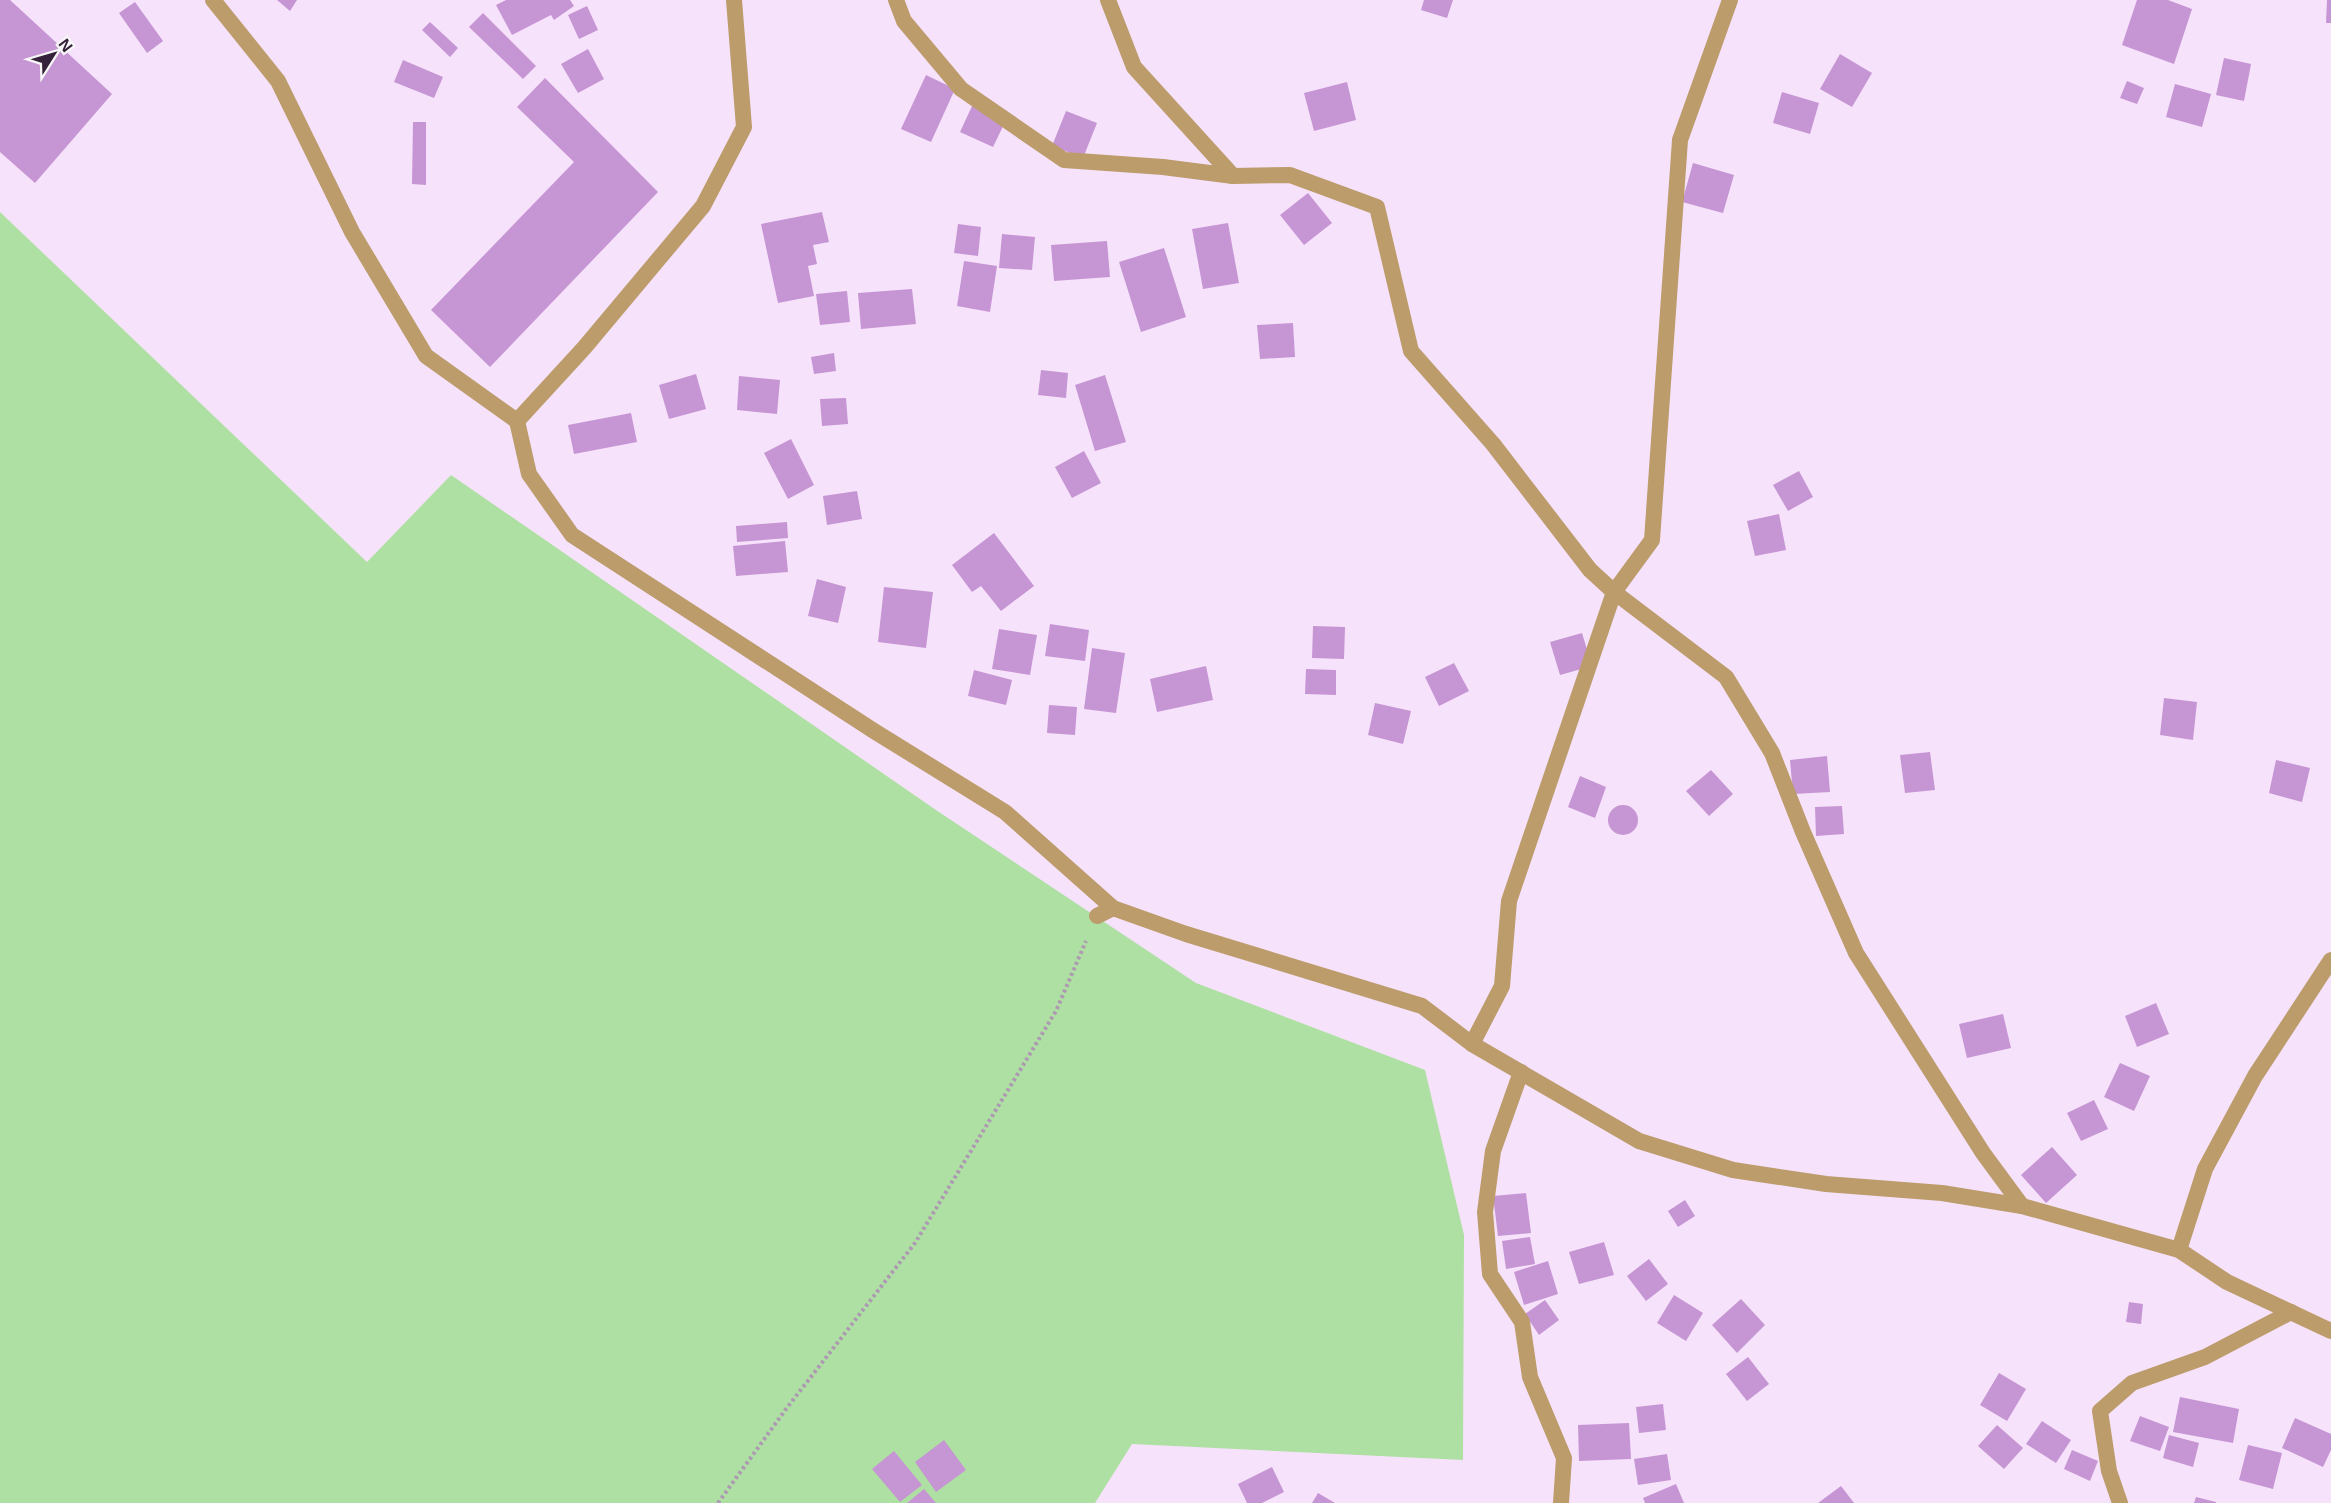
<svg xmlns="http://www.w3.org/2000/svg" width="2331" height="1503" font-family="Helvetica,sans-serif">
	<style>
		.green { fill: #afe0a3 }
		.building { fill: #c695d3 }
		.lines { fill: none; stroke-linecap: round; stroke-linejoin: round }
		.path { stroke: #ad99b2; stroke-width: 4; stroke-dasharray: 3 3; stroke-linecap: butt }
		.service { stroke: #bb9c6a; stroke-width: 16 }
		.minor { stroke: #bb9c6a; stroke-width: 16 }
	</style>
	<rect width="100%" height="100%" fill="#f7e2fc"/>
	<polygon class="green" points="0,212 367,562 451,475 936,810 1196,983 1425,1070 1464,1235 1463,1460 1132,1444 1095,1503 0,1503"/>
	<g class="building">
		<polygon points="0,0 10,0 112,94 35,183 0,152"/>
		<polygon points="277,0 297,0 290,11"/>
		<polygon points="506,0 570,0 574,6 554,20 551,15 512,35 496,5"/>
		<polygon points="1424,0 1453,0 1447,18 1421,10"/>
		<polygon points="2137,0 2168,0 2192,9 2174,64 2122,45"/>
		<polygon points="2327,0 2331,0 2331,23 2326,23"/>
		<polygon points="135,2 163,41 147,53 119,13"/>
		<polygon points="587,6 598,30 579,39 568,15"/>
		<polygon points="483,13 536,66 523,79 469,27"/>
		<polygon points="430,22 458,48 450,57 422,30"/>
		<polygon points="588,49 604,79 578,93 561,64"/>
		<polygon points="1840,54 1872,73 1852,107 1820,89"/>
		<polygon points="2224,58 2251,64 2244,101 2216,95"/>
		<polygon points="403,60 443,77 434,98 394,82"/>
		<polygon points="926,75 955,89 931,142 901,129"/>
		<polygon points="545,78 658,192 490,367 431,310 574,162 517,107"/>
		<polygon points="2127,81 2144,88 2137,104 2120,98"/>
		<polygon points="1347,82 1356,120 1314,131 1304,93"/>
		<polygon points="2175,84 2211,94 2202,127 2166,117"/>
		<polygon points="1782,92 1819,103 1810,134 1773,123"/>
		<polygon points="973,104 1006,120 993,147 960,132"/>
		<polygon points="1066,111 1097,123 1083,158 1052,146"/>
		<polygon points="413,122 426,122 426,185 412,184"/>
		<polygon points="1693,163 1734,175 1723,213 1682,202"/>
		<polygon points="1308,193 1332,223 1304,245 1280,215"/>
		<polygon points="822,212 829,242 813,245 817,264 808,266 814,296 778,303 761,224"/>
		<polygon points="1228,223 1239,283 1203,289 1192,229"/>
		<polygon points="958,224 981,227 978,256 954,253"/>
		<polygon points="1002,234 1035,237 1032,270 999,268"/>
		<polygon points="1107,241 1110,277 1054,281 1051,245"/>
		<polygon points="1164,248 1186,317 1141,332 1119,262"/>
		<polygon points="964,261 997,266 990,312 957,306"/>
		<polygon points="912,289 916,324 861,329 858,293"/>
		<polygon points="847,291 850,322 820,325 816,294"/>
		<polygon points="1293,323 1295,357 1260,359 1257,325"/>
		<polygon points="834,353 836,371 814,374 811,357"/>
		<polygon points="1041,370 1068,373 1066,398 1038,395"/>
		<polygon points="696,374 706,409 669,419 659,385"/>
		<polygon points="1105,375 1126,442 1095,451 1075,385"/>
		<polygon points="739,376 780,380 777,414 737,410"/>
		<polygon points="846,398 848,424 822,426 820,399"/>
		<polygon points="631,413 637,442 574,454 568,425"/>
		<polygon points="791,439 814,485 788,499 764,453"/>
		<polygon points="1084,451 1101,483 1072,498 1055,467"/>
		<polygon points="1799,471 1813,497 1788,511 1773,485"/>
		<polygon points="857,491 862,519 827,525 823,496"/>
		<polygon points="1779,514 1786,550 1755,556 1747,521"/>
		<polygon points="787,522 788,538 737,542 736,526"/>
		<polygon points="994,533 1034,586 1001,611 981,586 972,592 952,565"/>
		<polygon points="785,541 788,572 736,576 733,546"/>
		<polygon points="817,579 846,587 838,623 808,616"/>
		<polygon points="884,587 933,592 926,648 878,642"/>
		<polygon points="1050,624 1089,630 1085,661 1045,656"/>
		<polygon points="1313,626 1345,627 1344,659 1312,658"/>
		<polygon points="999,629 1037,635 1030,675 992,669"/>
		<polygon points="1582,633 1592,666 1560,675 1550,642"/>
		<polygon points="1092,648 1125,653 1116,713 1084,709"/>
		<polygon points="1454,663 1469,691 1439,706 1425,677"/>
		<polygon points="1206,666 1213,700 1157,712 1150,679"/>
		<polygon points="1306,669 1336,670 1336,695 1305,694"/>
		<polygon points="974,670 1012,680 1006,705 968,696"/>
		<polygon points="2164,698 2197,702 2193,740 2160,735"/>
		<polygon points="1375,703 1411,711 1403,744 1368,735"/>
		<polygon points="1049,705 1077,707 1075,735 1047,733"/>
		<polygon points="1930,752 1935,790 1905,793 1900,755"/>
		<polygon points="1827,756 1830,792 1793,794 1790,760"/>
		<polygon points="2276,760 2310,768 2302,802 2269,793"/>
		<polygon points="1711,770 1733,794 1709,816 1686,791"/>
		<polygon points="1580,776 1606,787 1595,818 1568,807"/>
		<circle cx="1623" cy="820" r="15"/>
		<polygon points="1842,806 1844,834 1816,836 1815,807"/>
		<polygon points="2156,1003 2169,1034 2137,1047 2125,1016"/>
		<polygon points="2003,1014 2011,1048 1967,1058 1959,1024"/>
		<polygon points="2120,1063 2150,1076 2134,1111 2104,1097"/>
		<polygon points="2094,1100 2108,1129 2081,1141 2067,1113"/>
		<polygon points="2052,1147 2077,1175 2046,1203 2021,1175"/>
		<polygon points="1526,1193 1531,1233 1498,1236 1493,1196"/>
		<polygon points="1685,1200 1695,1216 1678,1227 1668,1211"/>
		<polygon points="1530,1237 1535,1264 1506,1269 1502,1241"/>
		<polygon points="1604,1242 1614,1275 1579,1284 1569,1252"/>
		<polygon points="1649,1259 1668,1284 1646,1301 1627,1276"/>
		<polygon points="1548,1261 1558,1294 1524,1305 1514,1272"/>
		<polygon points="1674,1295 1703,1313 1686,1341 1657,1323"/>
		<polygon points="1741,1299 1765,1325 1737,1353 1712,1325"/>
		<polygon points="1545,1300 1559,1320 1539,1335 1525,1314"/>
		<polygon points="2129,1302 2143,1304 2141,1324 2126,1322"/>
		<polygon points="1748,1357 1769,1384 1747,1401 1726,1374"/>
		<polygon points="1999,1373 2026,1389 2007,1421 1980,1405"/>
		<polygon points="2180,1397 2239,1409 2233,1443 2173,1432"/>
		<polygon points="1663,1404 1666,1430 1639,1433 1636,1407"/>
		<polygon points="2140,1416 2169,1427 2160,1451 2130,1441"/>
		<polygon points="2295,1418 2331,1434 2331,1450 2323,1467 2282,1448"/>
		<polygon points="2042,1421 2071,1440 2056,1463 2026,1444"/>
		<polygon points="1629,1423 1631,1459 1579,1461 1578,1425"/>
		<polygon points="1997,1425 2023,1448 2004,1469 1978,1446"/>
		<polygon points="2169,1435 2199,1443 2193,1467 2163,1458"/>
		<polygon points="944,1440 966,1470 936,1492 915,1462"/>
		<polygon points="2248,1445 2282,1453 2273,1489 2239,1480"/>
		<polygon points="2072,1450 2098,1461 2090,1481 2064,1469"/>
		<polygon points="894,1451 922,1485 900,1502 872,1469"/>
		<polygon points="1667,1454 1671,1480 1638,1485 1634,1459"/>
		<polygon points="1272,1467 1284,1492 1262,1503 1247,1503 1238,1484"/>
		<polygon points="1676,1484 1684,1503 1645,1503 1643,1498"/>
		<polygon points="1841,1486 1854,1503 1818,1503"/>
		<polygon points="924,1489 936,1503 907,1503"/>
		<polygon points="1318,1493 1335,1503 1312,1503"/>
		<polygon points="2196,1497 2216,1502 2216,1503 2194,1503"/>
	</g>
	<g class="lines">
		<polyline class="path" points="718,1503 786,1409 915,1243 1056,1011 1086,941"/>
		<polyline class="service" points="213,0 278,81 352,232 426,356 517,421"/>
		<g class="minor">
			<polyline points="734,0 744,127 703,206 584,348 517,421 529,474 572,535 874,731 1005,812 1113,908 1186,934 1422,1006 1472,1044 1639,1141 1733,1170 1826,1184 1942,1193 2022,1206 2179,1250 2227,1282 2331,1331"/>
			<polyline points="896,0 904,21 961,89 1064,160 1163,167 1233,176"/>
			<polyline points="1108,0 1134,67 1233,176 1290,175 1377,207 1411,351 1493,444 1590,570 1614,592 1726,677 1772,753 1803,832 1856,953 1983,1153 2022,1206"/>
			<polyline points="1097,916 1113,908"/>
			<polyline points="1472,1044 1502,986 1509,901 1614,592 1652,540 1680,140 1730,0"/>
			<polyline points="1521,1072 1493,1151 1485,1212 1490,1274 1522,1322 1530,1377 1564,1458 1561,1503"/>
			<polyline points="2179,1250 2205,1169 2255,1076 2331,960"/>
			<polyline points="2120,1503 2109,1471 2100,1411 2132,1383 2205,1357 2291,1312"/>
		</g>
	</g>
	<g transform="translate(54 54) rotate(53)" stroke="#f7f7f7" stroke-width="4.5" paint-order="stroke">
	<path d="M0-4.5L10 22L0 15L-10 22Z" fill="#35213a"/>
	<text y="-9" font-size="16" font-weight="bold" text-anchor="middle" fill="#35213a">N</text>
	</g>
</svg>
